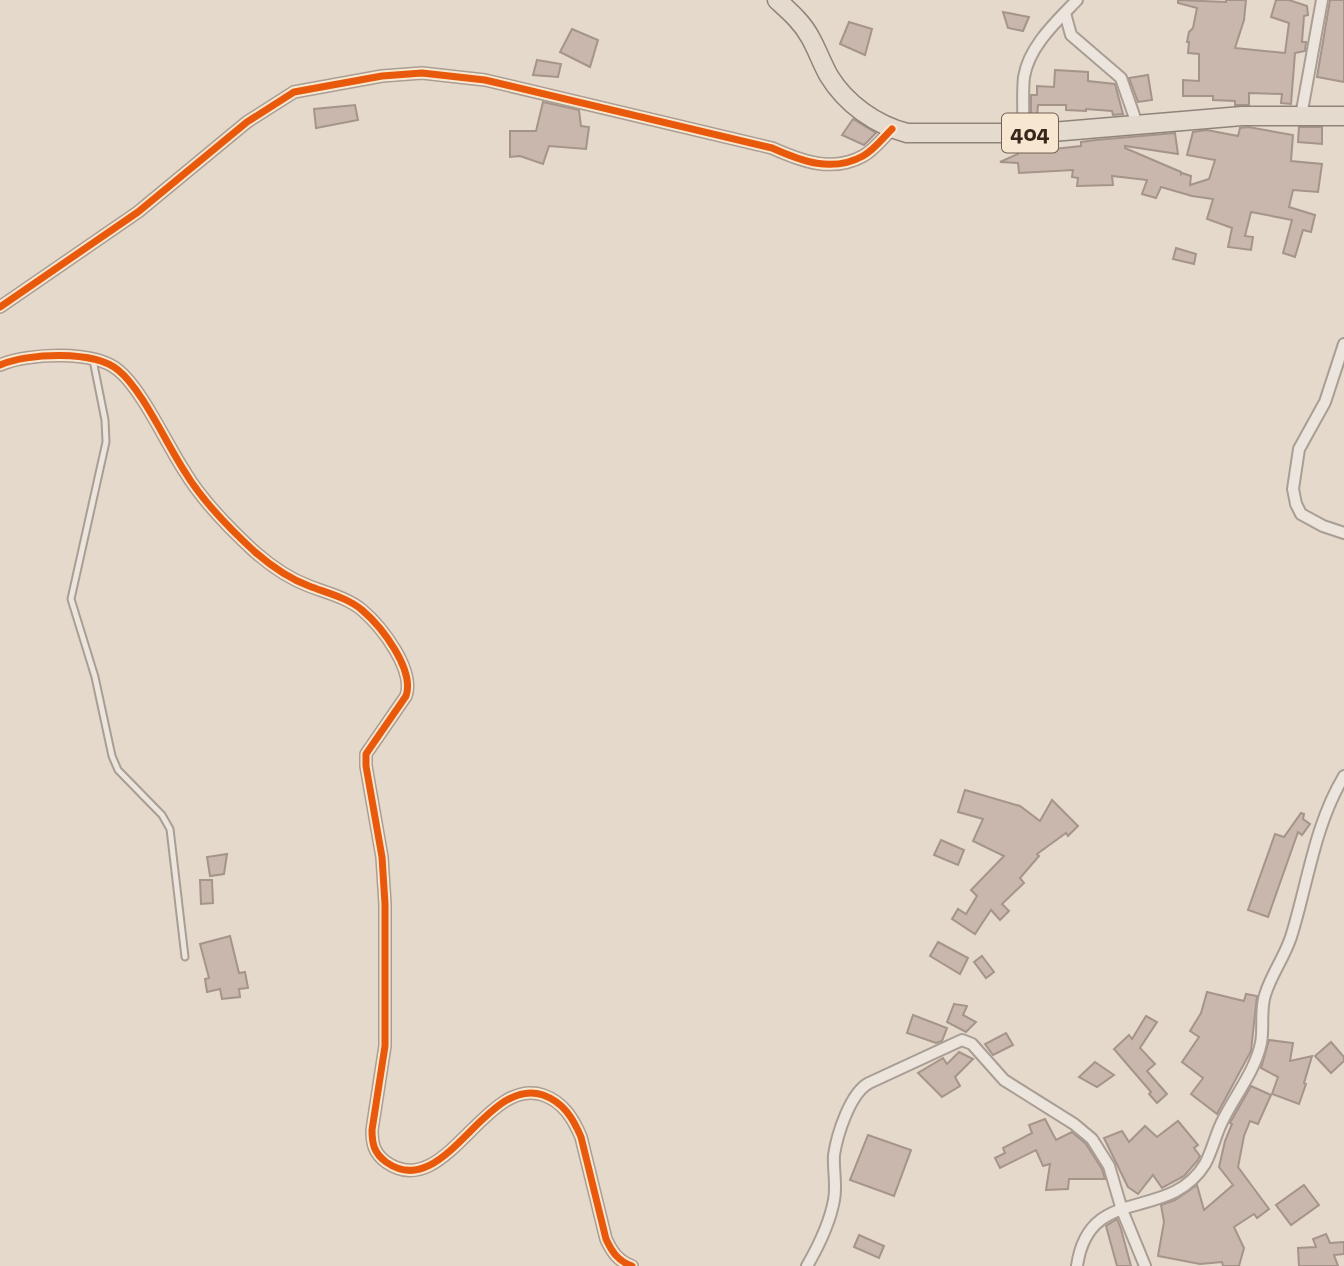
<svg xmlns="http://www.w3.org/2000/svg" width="1344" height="1266" font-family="'Zilla Slab',serif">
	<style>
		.building { fill: #c9b6ac; stroke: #a5948a; stroke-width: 2 }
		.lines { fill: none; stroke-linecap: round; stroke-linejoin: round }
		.lane-casing { stroke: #aa9e94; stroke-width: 9 }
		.street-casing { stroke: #aa9e94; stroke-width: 14 }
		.primary-casing { stroke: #8f847b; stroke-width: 21 }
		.lane { stroke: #ece5dd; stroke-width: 5 }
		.street { stroke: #ece5dd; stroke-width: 10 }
		.primary { stroke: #e4dace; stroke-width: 18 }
		.cycleway-casing { stroke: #f7e6d0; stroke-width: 11 }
		.cycleway { stroke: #e8590c; stroke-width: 7 }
		.labels { text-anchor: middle; stroke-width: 5; stroke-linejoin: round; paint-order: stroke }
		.shield { fill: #f7e6d0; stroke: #716052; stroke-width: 2 }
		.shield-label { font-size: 23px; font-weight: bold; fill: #38261c }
	</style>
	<rect width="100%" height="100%" fill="#e5d9cb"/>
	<g class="building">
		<polygon points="1178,0 1226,2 1226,0 1246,0 1244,20 1235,48 1285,53 1289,23 1271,17 1276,0 1289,0 1307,6 1308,15 1304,16 1302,42 1306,42 1305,51 1295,53 1291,104 1281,103 1282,94 1249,93 1249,105 1235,105 1235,101 1213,100 1213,96 1183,96 1183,80 1199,81 1199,54 1188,53 1189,42 1187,42 1189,32 1193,28 1197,8 1178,3"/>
		<polygon points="1330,0 1344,0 1344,82 1317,77"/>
		<polygon points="1003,12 1029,17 1023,31 1008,28"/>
		<polygon points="849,22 872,29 865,55 840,44"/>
		<polygon points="572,29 598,40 590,67 560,52"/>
		<polygon points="537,60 561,64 558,77 533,75"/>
		<polygon points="1055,70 1088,72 1088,81 1115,84 1123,114 1113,115 1112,111 1086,109 1086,111 1066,110 1066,105 1038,105 1037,116 1031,116 1031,95 1037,95 1037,86 1054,87"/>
		<polygon points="1148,75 1152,100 1138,102 1129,78"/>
		<polygon points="543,102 579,110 581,126 589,127 586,149 549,146 543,164 520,156 510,157 510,131 536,131"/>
		<polygon points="355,105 358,120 316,128 314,109"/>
		<polygon points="853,119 876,133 864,145 842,135"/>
		<polygon points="1248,127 1293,135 1291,161 1322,164 1318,192 1293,190 1289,207 1315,215 1311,232 1303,230 1295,257 1283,253 1292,220 1251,212 1245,236 1253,237 1251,250 1228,247 1232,228 1207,219 1213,199 1192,196 1161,187 1156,198 1142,194 1147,180 1112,176 1113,185 1077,186 1078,178 1072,177 1073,170 1019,173 1018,163 1000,162 1018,154 1018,150 1044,148 1044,146 1053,144 1054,149 1081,146 1081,142 1096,140 1175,133 1178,154 1125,146 1125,148 1181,172 1181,174 1182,173 1191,176 1190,185 1209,179 1215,160 1187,155 1193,132 1207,130 1238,136 1240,128"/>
		<polygon points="1299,127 1322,127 1322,144 1298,142"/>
		<polygon points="1176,248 1196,254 1194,264 1173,259"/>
		<polygon points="965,790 1020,806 1040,821 1052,800 1078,826 1068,836 1066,833 1037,854 1039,856 1020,878 1024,883 1002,904 1009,911 1000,920 991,910 975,934 952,919 958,909 966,914 977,896 971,890 1004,856 973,841 983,819 958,812"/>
		<polygon points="1301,813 1304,814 1303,819 1310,824 1302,835 1298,832 1268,917 1248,910 1275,834 1284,837"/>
		<polygon points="941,840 964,850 958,865 934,855"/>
		<polygon points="227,854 224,874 210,876 207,857"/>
		<polygon points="200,880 212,880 213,903 201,904"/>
		<polygon points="230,936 239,973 245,972 248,988 239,989 240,997 222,999 220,989 207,992 205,979 209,978 200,944"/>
		<polygon points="938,942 968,958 960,974 930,956"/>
		<polygon points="982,956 994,972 986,978 974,962"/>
		<polygon points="1207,992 1244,1001 1246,994 1257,996 1251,1051 1217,1114 1191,1094 1203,1078 1182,1062 1199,1037 1190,1031 1201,1013"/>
		<polygon points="954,1004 967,1006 963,1015 976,1022 966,1032 947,1022"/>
		<polygon points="913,1015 947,1028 942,1041 936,1043 907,1033"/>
		<polygon points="1146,1016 1157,1022 1140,1048 1155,1064 1147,1071 1167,1094 1157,1103 1149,1094 1151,1092 1114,1049 1129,1035 1132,1039"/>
		<polygon points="1006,1033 1013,1045 993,1055 985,1044"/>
		<polygon points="1269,1040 1293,1043 1290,1061 1312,1056 1304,1083 1306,1084 1299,1104 1272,1094 1278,1077 1261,1068"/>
		<polygon points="1331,1042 1344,1057 1344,1061 1331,1073 1315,1056"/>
		<polygon points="959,1052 973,1059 955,1077 960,1086 942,1097 918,1073 943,1058 947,1064"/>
		<polygon points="1095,1062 1114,1075 1097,1087 1079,1077"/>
		<polygon points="1251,1086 1271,1095 1258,1124 1250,1121 1244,1136 1238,1167 1269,1209 1257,1218 1254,1214 1234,1227 1244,1248 1239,1266 1223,1266 1222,1262 1200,1264 1158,1256 1164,1222 1161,1205 1175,1200 1197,1185 1204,1210 1233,1185 1219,1167 1225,1141 1232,1124 1230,1123"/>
		<polygon points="1045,1119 1056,1140 1072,1132 1086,1144 1102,1169 1105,1179 1069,1179 1068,1189 1046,1190 1050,1164 1043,1166 1036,1150 1000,1168 995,1158 1005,1153 1003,1148 1032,1133 1029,1125"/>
		<polygon points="1178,1121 1198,1145 1194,1148 1200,1156 1198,1160 1184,1176 1162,1188 1153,1175 1138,1194 1128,1187 1104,1138 1122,1131 1129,1142 1145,1126 1157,1137"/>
		<polygon points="868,1135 911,1150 894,1196 850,1180"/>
		<polygon points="1304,1185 1319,1205 1291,1225 1276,1205"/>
		<polygon points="1117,1219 1121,1229 1131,1266 1117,1266 1106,1226"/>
		<polygon points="1326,1234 1330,1243 1344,1242 1344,1254 1334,1255 1338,1266 1299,1266 1298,1248 1316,1247 1313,1239"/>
		<polygon points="859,1235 884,1246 879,1258 854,1247"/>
	</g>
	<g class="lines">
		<defs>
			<polyline id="lane" points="93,360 105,420 106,442 71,599 95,677 112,756 118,770 162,815 170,829 185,957"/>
			<g id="street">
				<polyline points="1065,13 1071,35 1121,78 1137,124"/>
				<polyline points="1301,116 1322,0"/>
				<path d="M 1023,132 C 1024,114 1022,95 1024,77 C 1029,46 1057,21 1077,0"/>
				<path d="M 0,307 L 138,212 L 247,122 L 294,92 L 382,76 L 422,73 L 485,80 L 772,148 C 801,161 832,173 863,156 C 874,150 883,138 892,129"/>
				<polyline points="1344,344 1325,402 1299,449 1293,489 1296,504 1301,514 1323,526 1344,533"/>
				<path d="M 0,365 C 28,353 94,350 118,370 C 142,389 167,445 185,472 C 203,502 230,529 255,552 C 271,566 290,579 309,586 C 327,593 348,598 362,610 C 382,627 415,670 406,696 L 366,754 L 366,766 L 382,857 L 385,904 L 385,1046 L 372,1130 C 372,1144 374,1153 386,1162 C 445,1204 485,1075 543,1095 C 563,1102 573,1118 581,1137 L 606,1239 C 612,1252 618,1261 632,1266"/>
				<path d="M 807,1266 C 818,1247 830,1222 834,1200 C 837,1185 833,1170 834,1155 C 837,1135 850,1093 869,1083 L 962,1040 L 972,1044 L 1004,1080 L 1074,1124 L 1092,1139 L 1109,1166 L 1122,1210 L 1145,1266"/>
				<path d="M 1077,1266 C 1089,1182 1168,1224 1205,1164 C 1212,1151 1215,1137 1221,1124 C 1233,1098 1255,1072 1261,1043 C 1264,1027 1260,1011 1265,995 C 1271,975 1284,958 1291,937 C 1308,883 1314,826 1344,776"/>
			</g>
			<path id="primary" d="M 777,0 C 789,11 802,22 810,37 C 817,49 822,64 829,76 C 846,104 876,125 907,133 L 1040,133 L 1242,116 L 1344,116"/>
		</defs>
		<use href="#lane" class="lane-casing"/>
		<use href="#street" class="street-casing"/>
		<use href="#primary" class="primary-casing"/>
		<use href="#lane" class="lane"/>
		<use href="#street" class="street"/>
		<use href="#primary" class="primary"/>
		<defs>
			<g id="cycleway">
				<path d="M 0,307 L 138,212 L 247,122 L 294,92 L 382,76 L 422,73 L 485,80 L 772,148 C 801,161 832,173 863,156 C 874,150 883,138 892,129"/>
				<path d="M 0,365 C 28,353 94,350 118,370 C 142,389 167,445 185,472 C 203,502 230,529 255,552 C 271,566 290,579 309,586 C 327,593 348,598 362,610 C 382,627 415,670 406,696 L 366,754 L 366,766 L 382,857 L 385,904 L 385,1046 L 372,1130 C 372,1144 374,1153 386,1162 C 445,1204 485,1075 543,1095 C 563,1102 573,1118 581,1137 L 606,1239 C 612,1252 618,1261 632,1266"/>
			</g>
		</defs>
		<use href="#cycleway" class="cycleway-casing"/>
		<use href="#cycleway" class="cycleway"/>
	</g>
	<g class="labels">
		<rect class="shield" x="1002" y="113.5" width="56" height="39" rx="5"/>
		<g class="shield-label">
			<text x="1030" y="141">404</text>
		</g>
	</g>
</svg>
